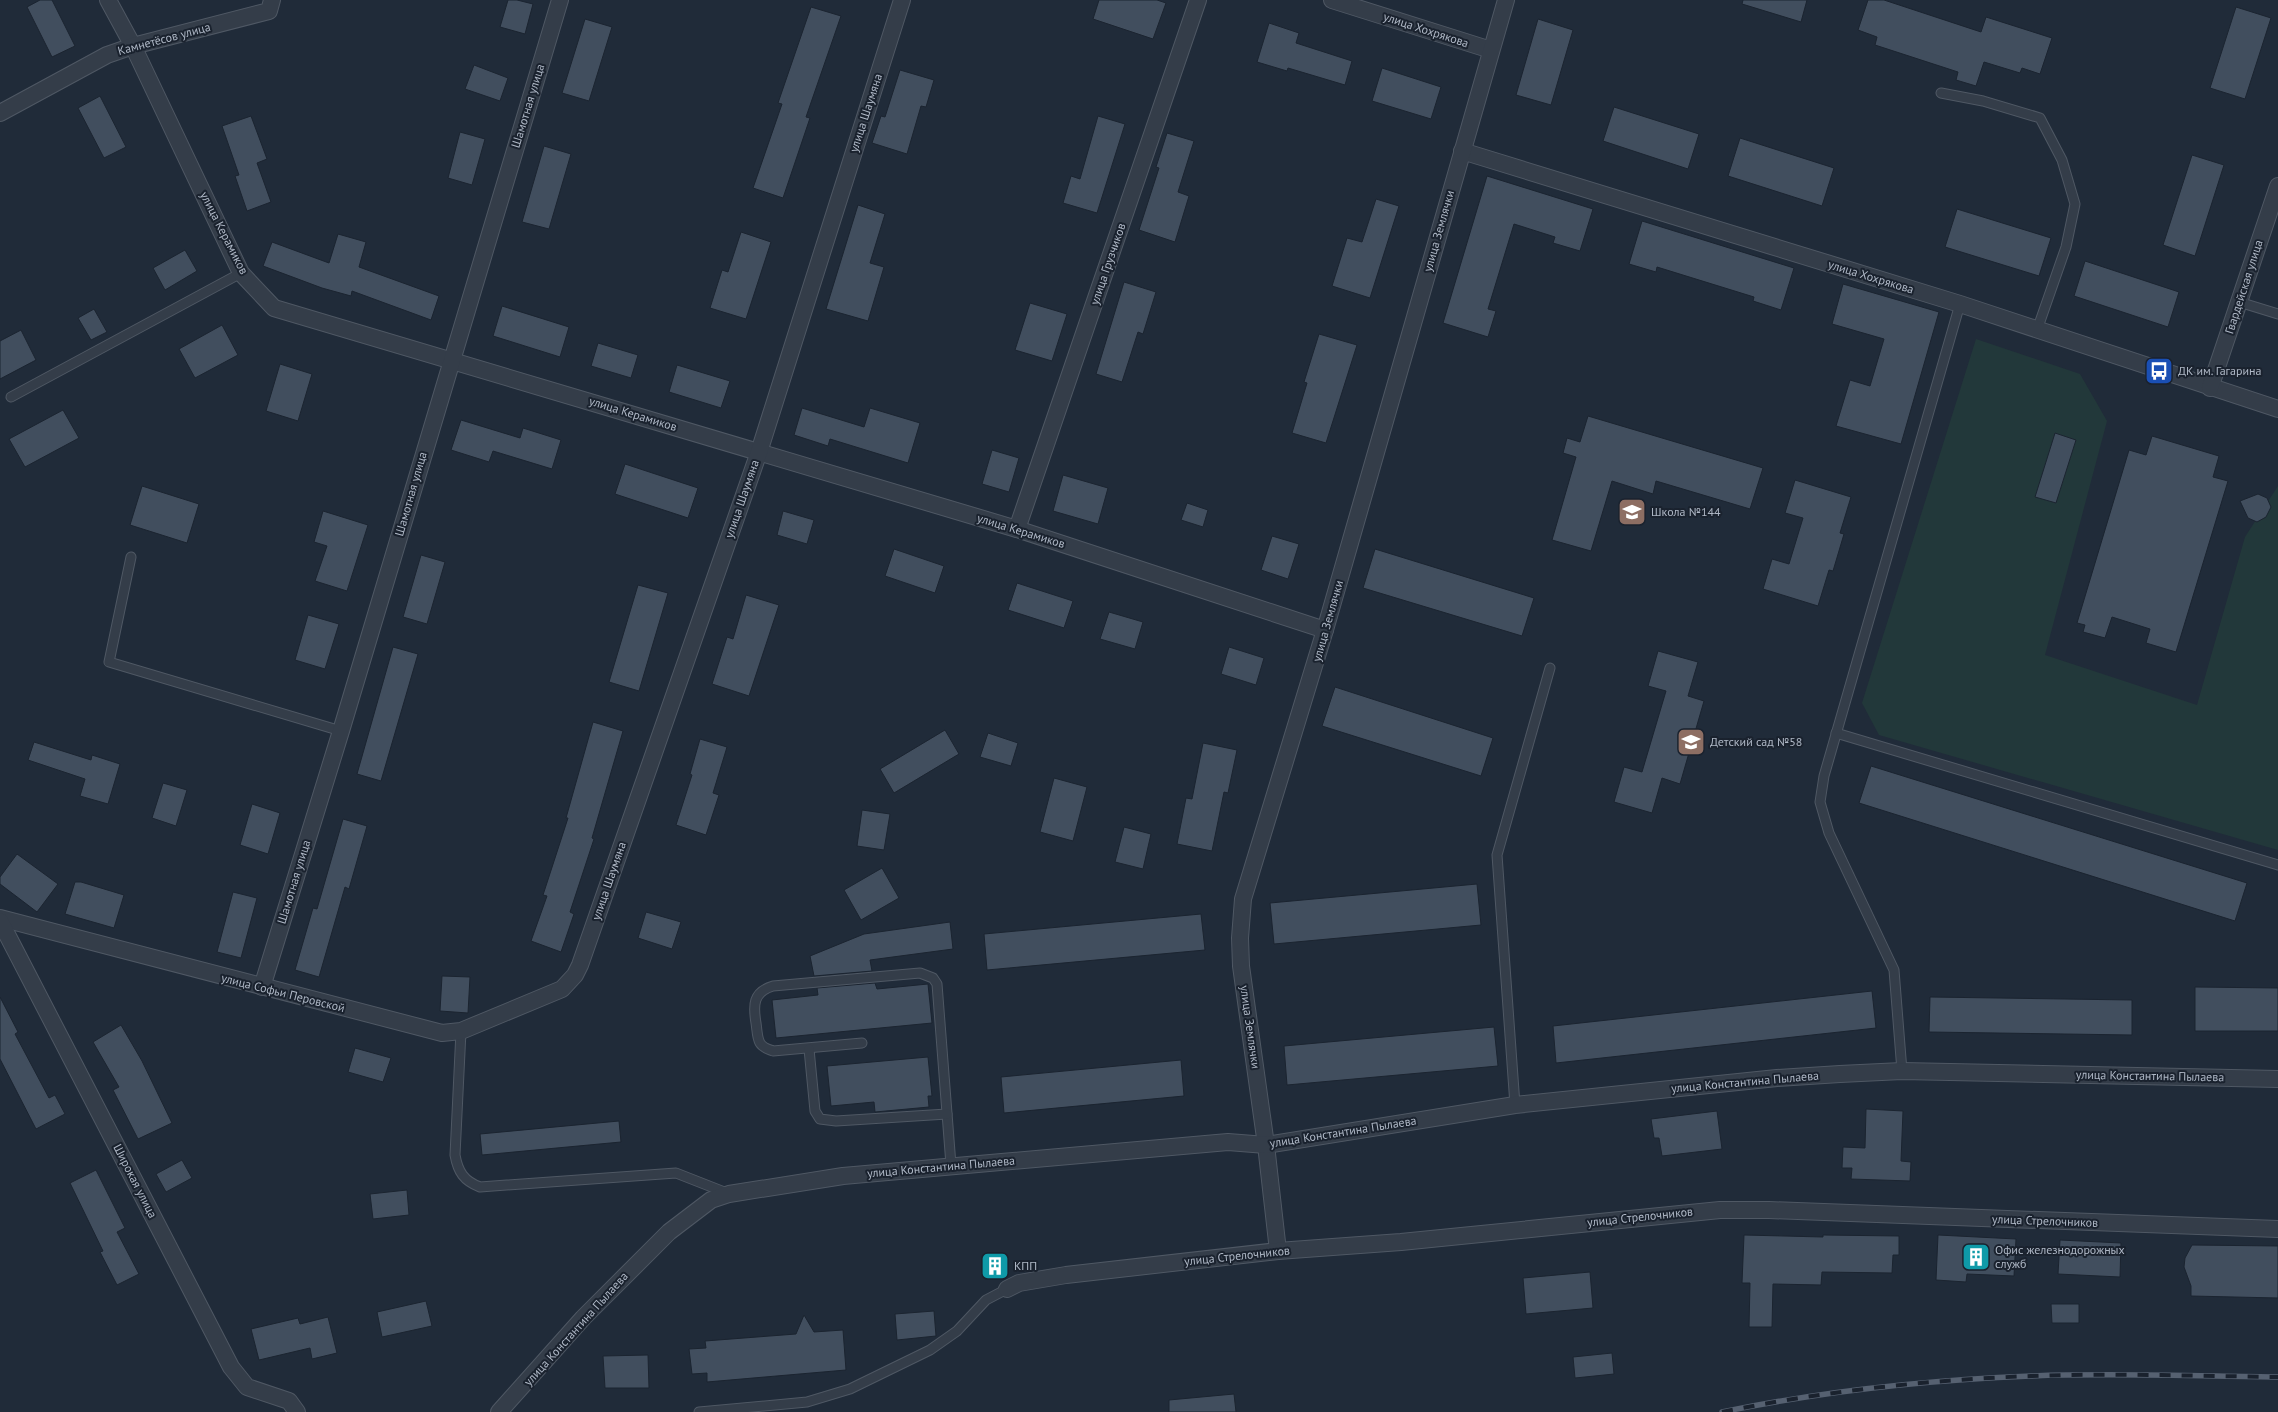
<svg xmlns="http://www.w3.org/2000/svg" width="2278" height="1412" font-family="'PT Sans',sans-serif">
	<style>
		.green { fill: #22383a }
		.building { fill: #414e5e; stroke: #1b2430 }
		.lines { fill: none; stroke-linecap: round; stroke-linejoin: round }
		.service-casing { stroke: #4f5864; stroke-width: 11 }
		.minor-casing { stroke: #4f5864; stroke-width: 18 }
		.service { stroke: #343d49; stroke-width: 9 }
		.minor { stroke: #343d49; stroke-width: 16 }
		.rail-casing { stroke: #566171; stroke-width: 5.5 }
		.rail { stroke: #1a222e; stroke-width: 4; stroke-dasharray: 11; stroke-linecap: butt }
		.labels { text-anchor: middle; stroke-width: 4; stroke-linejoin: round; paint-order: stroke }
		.street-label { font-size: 12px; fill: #afb8c6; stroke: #1a222e }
		.poi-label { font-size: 12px; fill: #afb8c6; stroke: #1a222e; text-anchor: start }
	</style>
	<rect width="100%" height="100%" fill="#202b39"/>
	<polygon class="green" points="1976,339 2080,374 2107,421 2045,655 2197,705 2245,537 2278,486 2278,850 1879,735 1862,703"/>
	<g class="building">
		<polygon points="40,0 52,0 75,46 52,57 27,7"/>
		<polygon points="508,0 517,0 533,4 525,34 500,27"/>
		<polygon points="1099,0 1157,0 1166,3 1153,39 1093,19"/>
		<polygon points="1743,0 1807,0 1801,22 1742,4"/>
		<polygon points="1868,0 1884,0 1981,32 1986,17 2052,38 2040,74 2022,68 2020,73 1984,62 1976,86 1956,80 1958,72 1875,45 1877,37 1858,30"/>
		<polygon points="811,7 841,16 806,117 810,118 783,198 753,188 782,104 778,103"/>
		<polygon points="2236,7 2271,18 2245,99 2210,88"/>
		<polygon points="585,19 612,27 589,101 562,93"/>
		<polygon points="1538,19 1573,30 1551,105 1516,95"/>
		<polygon points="1269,23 1299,33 1296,43 1352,61 1345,85 1288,68 1287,71 1257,62"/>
		<polygon points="474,65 508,78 500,101 465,89"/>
		<polygon points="1382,68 1441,87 1431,119 1372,101"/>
		<polygon points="900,70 934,80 926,107 921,106 907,154 872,143 881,116 885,117"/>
		<polygon points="100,96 126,147 104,158 78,108"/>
		<polygon points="1614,107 1699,134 1688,169 1603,141"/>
		<polygon points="251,116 267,159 257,163 271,202 247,211 235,176 239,175 222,126"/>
		<polygon points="1098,116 1125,124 1097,213 1063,203 1071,176 1080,179"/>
		<polygon points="460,132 485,139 472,185 448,178"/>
		<polygon points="1167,133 1194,141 1178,192 1189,196 1175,242 1139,230 1159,168 1156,167"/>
		<polygon points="1740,138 1834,168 1822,206 1728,176"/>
		<polygon points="544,146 571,154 549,229 522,222"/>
		<polygon points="2192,155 2224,165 2195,256 2163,245"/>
		<polygon points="1487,176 1593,209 1580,251 1553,243 1555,237 1514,224 1488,309 1496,311 1488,337 1443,323"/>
		<polygon points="1376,199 1399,206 1370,298 1332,286 1347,238 1362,242"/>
		<polygon points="858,205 885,214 870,263 884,267 868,321 826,309"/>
		<polygon points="1957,209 2051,238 2039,276 1945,247"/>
		<polygon points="1642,221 1794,268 1781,310 1753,301 1754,297 1657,267 1656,272 1629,264"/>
		<polygon points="741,232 771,242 746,319 710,308 722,270 728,272"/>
		<polygon points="338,234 366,242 359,267 439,296 431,320 352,291 351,296 322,288 263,266 272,242 329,263"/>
		<polygon points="185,250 197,271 165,290 153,268"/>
		<polygon points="2085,261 2179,292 2168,327 2074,296"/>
		<polygon points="1124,282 1156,292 1143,334 1138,332 1122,382 1096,374"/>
		<polygon points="1843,284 1939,312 1901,444 1836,426 1850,380 1870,386 1884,339 1832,324"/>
		<polygon points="1030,303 1067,314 1052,361 1015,350"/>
		<polygon points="502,306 569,327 560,357 493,336"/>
		<polygon points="94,309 107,332 91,340 78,318"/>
		<polygon points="222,325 238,355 195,378 179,349"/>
		<polygon points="21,330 36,360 0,379 0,341"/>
		<polygon points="1319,334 1357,345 1326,443 1292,433 1307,383 1304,382"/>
		<polygon points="598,343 638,355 631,378 591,366"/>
		<polygon points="280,364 312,374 298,421 266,411"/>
		<polygon points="677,365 730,381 721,408 669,392"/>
		<polygon points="802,408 864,427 870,408 920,423 908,463 830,439 828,446 794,435"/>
		<polygon points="63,410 79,438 25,467 9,439"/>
		<polygon points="1588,416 1763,468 1750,509 1656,481 1653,494 1612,481 1591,551 1552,540 1576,457 1563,453 1567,438 1580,442"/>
		<polygon points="461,420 520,438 523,428 561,440 552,469 493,451 489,462 451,450"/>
		<polygon points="2055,433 2076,440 2056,503 2035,497"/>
		<polygon points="2152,436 2219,456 2213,477 2228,481 2176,652 2146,643 2150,629 2112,617 2105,638 2083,632 2085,625 2077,623 2129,450 2146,455"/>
		<polygon points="992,450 1019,458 1009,492 982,484"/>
		<polygon points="625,464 698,488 688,518 615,494"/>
		<polygon points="1063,475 1108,488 1098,524 1053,511"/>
		<polygon points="1795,480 1851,497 1840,533 1844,534 1833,571 1829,570 1818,606 1763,589 1772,559 1789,564 1803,518 1785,513"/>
		<polygon points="142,486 199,504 187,543 130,525"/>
		<polygon points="2258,494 2267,498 2271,507 2266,517 2257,522 2248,518 2240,501"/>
		<polygon points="1187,503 1208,510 1203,527 1181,520"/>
		<polygon points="323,511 368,525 347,591 315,581 327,546 314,542"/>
		<polygon points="783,511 814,520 807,544 777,535"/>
		<polygon points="1272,536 1299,544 1288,579 1261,570"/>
		<polygon points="894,549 944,566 935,593 885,576"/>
		<polygon points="1375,549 1534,598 1522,636 1363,588"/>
		<polygon points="421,555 445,562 427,624 403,617"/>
		<polygon points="1017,583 1073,601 1064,628 1008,610"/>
		<polygon points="638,585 668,593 639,691 609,682"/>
		<polygon points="746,595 779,605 749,696 712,684 727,637 733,639"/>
		<polygon points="1109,612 1143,622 1135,649 1100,639"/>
		<polygon points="308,615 339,624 325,669 295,660"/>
		<polygon points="393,647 418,654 381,781 357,774"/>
		<polygon points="1229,647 1264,658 1256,685 1221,674"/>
		<polygon points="1658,651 1698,662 1688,696 1704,701 1680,784 1662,778 1652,813 1614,802 1624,767 1642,772 1666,691 1648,686"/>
		<polygon points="1335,687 1493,738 1481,776 1322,726"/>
		<polygon points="593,722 623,731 592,838 594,839 570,912 574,914 561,952 531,941 547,896 543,895 568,818 566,818"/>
		<polygon points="945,730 959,754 894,793 880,769"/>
		<polygon points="988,733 1018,743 1011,766 980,757"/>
		<polygon points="700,739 727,747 713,793 719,795 706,835 676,825 692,775 690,774"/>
		<polygon points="34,742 91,760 92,755 120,764 108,804 80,796 85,779 28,760"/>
		<polygon points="1203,743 1237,750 1228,793 1224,792 1212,851 1177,844 1186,798 1192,799"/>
		<polygon points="1871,766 2247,883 2235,921 1859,803"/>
		<polygon points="1054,778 1087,787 1073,841 1040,832"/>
		<polygon points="163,783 187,790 176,826 152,818"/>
		<polygon points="252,804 280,813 268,854 240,845"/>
		<polygon points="862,810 890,814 884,850 857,846"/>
		<polygon points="343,819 367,826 349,889 345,887 319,977 295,970 313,908 317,909"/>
		<polygon points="1124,827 1151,834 1143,869 1115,862"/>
		<polygon points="17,854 58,884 37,912 0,884 0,877"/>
		<polygon points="882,868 899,898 861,920 844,890"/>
		<polygon points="75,882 81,882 124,895 114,928 65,914"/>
		<polygon points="1477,884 1481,925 1274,944 1270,903"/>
		<polygon points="233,892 257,898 241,958 217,952"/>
		<polygon points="646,912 681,922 672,949 638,938"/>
		<polygon points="1201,914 1205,950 987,970 984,934"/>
		<polygon points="950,922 953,949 870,960 872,971 814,976 810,956 864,934"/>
		<polygon points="442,976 470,977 468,1013 440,1011"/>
		<polygon points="875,983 877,989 928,984 932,1023 776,1038 772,1000 818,995 817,988"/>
		<polygon points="2195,987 2278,988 2278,1031 2195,1031"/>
		<polygon points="1872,991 1876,1028 1556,1063 1553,1026"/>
		<polygon points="0,997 18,1032 15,1034 49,1098 55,1095 65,1114 36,1129 0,1059"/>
		<polygon points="1930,997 2132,1000 2132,1035 1929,1032"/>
		<polygon points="121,1025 142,1061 172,1123 138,1139 113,1090 119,1087 93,1042"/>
		<polygon points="1494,1027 1498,1066 1287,1085 1284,1046"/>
		<polygon points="355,1048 391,1058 383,1082 348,1072"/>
		<polygon points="928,1057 932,1096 928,1096 929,1107 875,1112 874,1102 831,1106 827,1066"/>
		<polygon points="1181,1060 1184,1096 1004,1113 1001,1077"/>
		<polygon points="1866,1109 1903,1111 1901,1161 1911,1162 1910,1181 1851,1179 1852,1168 1842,1168 1843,1147 1865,1148"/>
		<polygon points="1717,1111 1722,1149 1662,1156 1659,1138 1654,1138 1651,1119"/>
		<polygon points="619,1121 621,1142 482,1155 480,1134"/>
		<polygon points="182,1160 192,1178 166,1192 156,1174"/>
		<polygon points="96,1170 125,1228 117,1232 139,1274 117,1285 100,1252 103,1251 70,1183"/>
		<polygon points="407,1190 409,1215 373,1219 370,1194"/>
		<polygon points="1744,1235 1823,1237 1823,1235 1899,1236 1899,1255 1893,1255 1892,1273 1822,1272 1821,1285 1773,1284 1772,1327 1749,1327 1750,1283 1742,1283"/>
		<polygon points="1938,1235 2016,1239 2014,1276 1967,1274 1966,1282 1936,1280"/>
		<polygon points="2060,1240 2121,1243 2120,1277 2058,1274"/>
		<polygon points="2192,1245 2278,1246 2278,1298 2191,1296 2191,1286 2184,1267 2185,1258"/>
		<polygon points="1590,1272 1593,1308 1526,1314 1523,1278"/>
		<polygon points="426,1301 432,1326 382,1337 377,1312"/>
		<polygon points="2051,1304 2079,1304 2079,1323 2052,1323"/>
		<polygon points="934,1311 936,1336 897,1340 895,1314"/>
		<polygon points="804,1315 814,1332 843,1330 846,1370 707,1382 707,1373 692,1374 689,1349 706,1348 705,1341 796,1334"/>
		<polygon points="328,1317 337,1353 312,1359 310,1348 259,1360 251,1329 298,1318 300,1324"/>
		<polygon points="1612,1353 1614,1374 1575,1378 1573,1357"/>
		<polygon points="648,1355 649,1388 605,1388 603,1356"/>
		<polygon points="1234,1394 1236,1412 1169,1412 1169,1400"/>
	</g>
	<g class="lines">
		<defs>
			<g id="service">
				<polyline points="1941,93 1983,101 2040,118 2062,160 2075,204 2066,247 2037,330"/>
				<polyline points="2239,302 2278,314"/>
				<polyline points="11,397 241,273"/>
				<polyline points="131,557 109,662 341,731"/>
				<polyline points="1836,733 2278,865"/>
				<path d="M 461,1031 L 455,1155 C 458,1172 464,1181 480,1187 L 676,1173 L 727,1193"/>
				<path d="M 862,1043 L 773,1051 C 768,1049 763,1048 760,1043 C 757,1038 757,1029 756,1023 C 753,1005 753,992 773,986 L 920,973 L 933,978 L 937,984 L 951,1165"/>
				<polyline points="809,1049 815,1111 820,1119 836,1121 947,1114"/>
				<polyline points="1902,1071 1894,970 1829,833 1820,802 1824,776 1960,304"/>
				<polyline points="1515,1105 1497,855 1550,668"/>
				<polyline points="699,1412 807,1402 850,1389 930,1350 957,1331 986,1300 1007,1289"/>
			</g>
			<g id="minor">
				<polyline points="108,0 133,46 241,273 274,308 1017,529 1325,630"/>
				<polyline points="1332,0 1491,50"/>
				<polyline points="0,113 107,55 133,46 269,11 272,0"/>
				<polyline points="1462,151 1960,304 2278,409"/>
				<polyline points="2210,388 2278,186"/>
				<polyline points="1017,529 1198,0"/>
				<polyline points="0,918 442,1033 461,1031 562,989 575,975 580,965 759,452 902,0"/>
				<polyline points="0,921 231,1367 247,1387 289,1401 297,1412"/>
				<polyline points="262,987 341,731 560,0"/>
				<polyline points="1278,1251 1266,1145 1241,966 1240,938 1243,899 1325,630 1506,0"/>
				<polyline points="1007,1289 1019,1283 1066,1275 1278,1251 1401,1242 1720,1210 1769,1210 2278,1229"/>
				<polyline points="499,1412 583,1318 669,1232 711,1200 729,1194 843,1176 1228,1142 1266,1145 1515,1105 1777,1078 1840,1074 1902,1071 2278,1079"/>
			</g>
		</defs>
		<use href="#service" class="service-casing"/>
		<use href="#minor" class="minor-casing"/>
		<use href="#service" class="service"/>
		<use href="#minor" class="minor"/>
		<defs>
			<path id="rail" d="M 1722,1412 C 1824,1391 1928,1380 2031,1376 C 2113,1373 2196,1376 2278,1377"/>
		</defs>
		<use href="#rail" class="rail-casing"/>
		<use href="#rail" class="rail"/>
	</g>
	<defs>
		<symbol id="bus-square" viewBox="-11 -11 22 22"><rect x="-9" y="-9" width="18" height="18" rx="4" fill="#1a4fb4" stroke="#1a222e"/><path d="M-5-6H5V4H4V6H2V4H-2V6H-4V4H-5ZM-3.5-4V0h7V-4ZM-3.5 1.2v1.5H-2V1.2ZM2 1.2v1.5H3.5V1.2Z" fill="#fff"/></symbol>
		<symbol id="school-square" viewBox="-11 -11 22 22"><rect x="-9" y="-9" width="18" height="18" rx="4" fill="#8d6e63" stroke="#1a222e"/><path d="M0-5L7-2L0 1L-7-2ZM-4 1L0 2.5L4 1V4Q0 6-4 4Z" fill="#fff"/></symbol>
		<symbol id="building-square" viewBox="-11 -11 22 22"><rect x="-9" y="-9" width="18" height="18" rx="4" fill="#0f9aa8" stroke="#1a222e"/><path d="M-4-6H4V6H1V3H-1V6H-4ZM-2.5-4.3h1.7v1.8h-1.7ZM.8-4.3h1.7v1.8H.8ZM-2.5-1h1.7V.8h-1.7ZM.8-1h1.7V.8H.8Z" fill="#fff"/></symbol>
	</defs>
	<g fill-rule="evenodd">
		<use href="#bus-square" x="2143" y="355" width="32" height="32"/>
		<use href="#school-square" x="1616" y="496" width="32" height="32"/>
		<use href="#school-square" x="1675" y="726" width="32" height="32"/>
		<use href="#building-square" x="1960" y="1241" width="32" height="32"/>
		<use href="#building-square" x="979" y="1250" width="32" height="32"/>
	</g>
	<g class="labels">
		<g class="street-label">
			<text transform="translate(1426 30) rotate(18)" y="4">улица Хохрякова</text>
			<text transform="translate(164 39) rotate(-15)" y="4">Камнетёсов улица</text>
			<text transform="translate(528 106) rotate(-73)" y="4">Шамотная улица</text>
			<text transform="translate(866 113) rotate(-72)" y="4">улица Шаумяна</text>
			<text transform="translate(1439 231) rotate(-74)" y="4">улица Землячки</text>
			<text transform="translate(224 233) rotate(63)" y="4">улица Керамиков</text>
			<text transform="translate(1108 264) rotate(-71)" y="4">улица Грузчиков</text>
			<text transform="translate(1871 277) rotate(17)" y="4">улица Хохрякова</text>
			<text transform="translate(2244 287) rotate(-72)" y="4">Гвардейская улица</text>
			<text transform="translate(633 414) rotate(17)" y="4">улица Керамиков</text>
			<text transform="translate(411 494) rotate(-74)" y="4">Шамотная улица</text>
			<text transform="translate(742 499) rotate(-71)" y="4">улица Шаумяна</text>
			<text transform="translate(1021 531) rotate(17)" y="4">улица Керамиков</text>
			<text transform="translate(1328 621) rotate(-74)" y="4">улица Землячки</text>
			<text transform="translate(609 881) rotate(-71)" y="4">улица Шаумяна</text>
			<text transform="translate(294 882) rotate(-73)" y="4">Шамотная улица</text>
			<text transform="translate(283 993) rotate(14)" y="4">улица Софьи Перовской</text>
			<text transform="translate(1250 1027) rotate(82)" y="4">улица Землячки</text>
			<text transform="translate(2150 1076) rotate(1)" y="4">улица Константина Пылаева</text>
			<text transform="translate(1745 1082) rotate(-5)" y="4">улица Константина Пылаева</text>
			<text transform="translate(1343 1132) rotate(-9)" y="4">улица Константина Пылаева</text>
			<text transform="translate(941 1167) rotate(-5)" y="4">улица Константина Пылаева</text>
			<text transform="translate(135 1181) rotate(63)" y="4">Широкая улица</text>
			<text transform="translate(1640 1217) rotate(-6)" y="4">улица Стрелочников</text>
			<text transform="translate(2045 1221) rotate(2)" y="4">улица Стрелочников</text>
			<text transform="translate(1237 1256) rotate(-6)" y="4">улица Стрелочников</text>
			<text transform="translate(576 1329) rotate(-48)" y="4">улица Константина Пылаева</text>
		</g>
		<g class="poi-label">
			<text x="2178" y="375">ДК им. Гагарина</text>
			<text x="1651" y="516">Школа №144</text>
			<text x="1710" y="746">Детский сад №58</text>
			<text x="1995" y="1254">Офис железнодорожных<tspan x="1995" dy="14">служб</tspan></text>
			<text x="1014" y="1270">КПП</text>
		</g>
	</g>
</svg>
